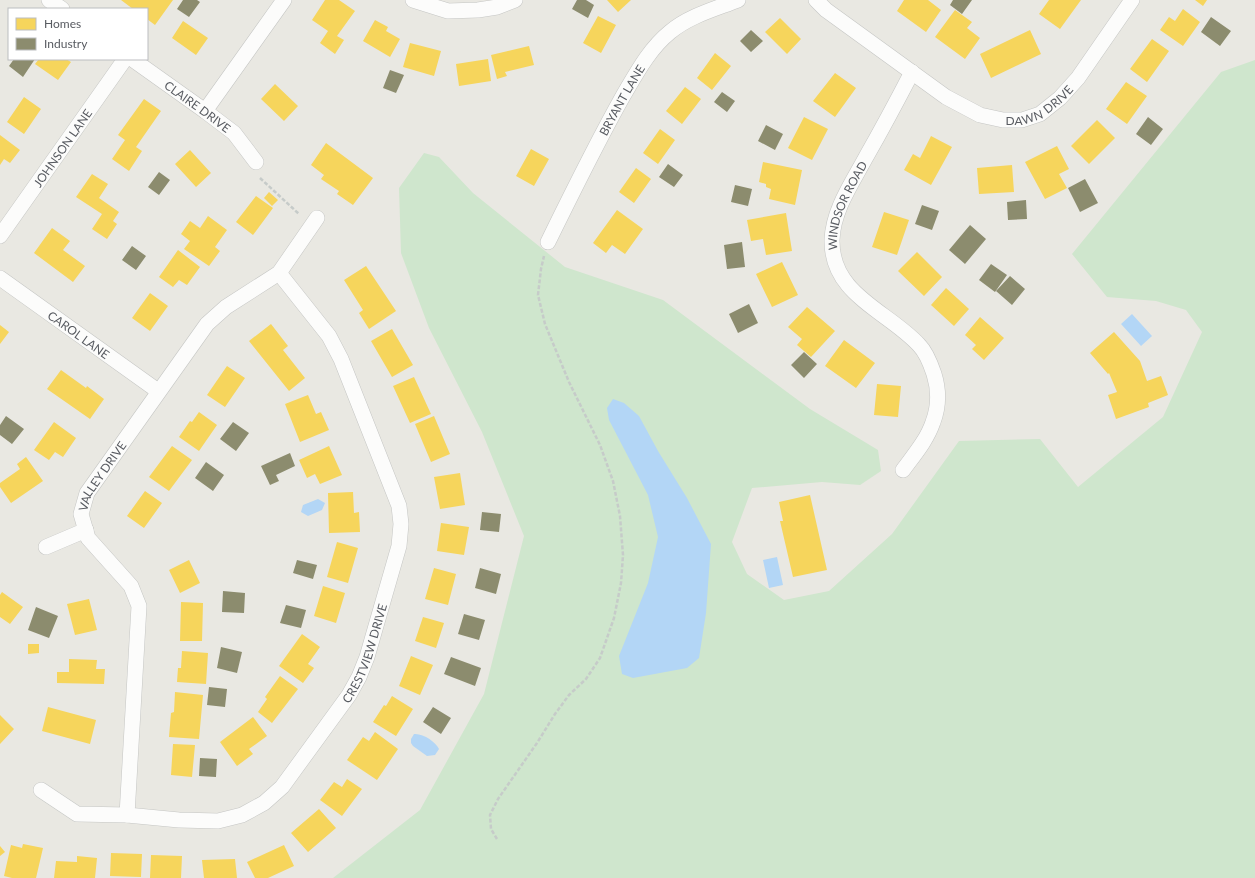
<svg xmlns="http://www.w3.org/2000/svg" width="1255" height="878" font-family="Lato,sans-serif">
	<style>
		.green { fill: #cfe6cd }
		.water { fill: #b3d6f6 }
		.homes { fill: #f6d55c }
		.industry { fill: #8c8c6e }
		.lines { fill: none; stroke-linecap: round; stroke-linejoin: round }
		.minor-casing { stroke: #c5c6c4; stroke-width: 16 }
		.path { stroke: #c6cbc9; stroke-width: 2.5; stroke-dasharray: 4 2; stroke-linecap: butt }
		.minor { stroke: #fcfcfb; stroke-width: 15 }
		.labels { text-anchor: middle; dominant-baseline: central; stroke-width: 4; stroke-linejoin: round; paint-order: stroke }
		.street-label { font-size: 12px; fill: #585b61; stroke: #fff }
	</style>
	<rect width="100%" height="100%" fill="#e9e8e2"/>
	<!-- green -->
	<path class="green" d="M1255,60V878H333L420,810L484,694L524,536L482,432L429,328L401,253L399,188L424,153L439,157L473,193L565,267L663,300L810,409L878,450L881,471L860,485L822,482L752,488L732,542L747,574L784,600L829,591L892,534L959,441L1040,439L1078,487L1163,417L1202,332L1186,310L1156,301L1107,297L1072,254L1221,72Z"/>
	<!-- water -->
	<path class="water" d="M1132,314L1152,336L1141,346L1121,324Z
		M613,399L624,403L639,416L658,451L687,498L711,544L706,613L699,658L687,668L633,678L622,674L619,656L648,583L658,537L648,495L609,420L607,408Z
		M318,499L325,503L322,510L308,516L301,512L303,505Z
		M777,557L783,585L769,588L763,560Z
		M414,734C423,733 436,742 439,749L435,755L427,756L413,746L411,743V739Z"/>
	<!-- homes -->
	<path class="homes" d="M121,0H173L155,25L147,19V9H133Z
		M325,0H339L355,11L337,36L344,40L335,54L320,43L328,31L312,20Z
		M607,0H631L618,12Z
		M904,0H928L941,10L926,32L897,11Z
		M1049,0H1081L1060,29L1039,14Z
		M1195,0H1207L1203,6Z
		M1183,9L1200,22L1183,46L1160,30L1169,17L1175,21Z
		M955,10L972,22L967,28L980,38L965,59L935,37Z
		M598,16L616,25L601,53L583,43Z
		M780,18L801,39L787,54L765,32Z
		M375,20L388,27L386,31L400,39L390,57L363,41Z
		M183,21L208,38L196,55L172,38Z
		M1030,30L1041,54L991,78L980,54Z
		M1152,39L1169,51L1147,82L1130,69Z
		M410,43L441,51L434,76L403,67Z
		M529,46L534,65L505,72L507,76L497,79L491,55Z
		M715,53L731,66L712,90L697,78Z
		M39,59H66L71,62L58,80L35,64Z
		M488,59L491,81L459,86L456,64Z
		M835,73L856,88L835,117L813,101Z
		M1126,82L1147,96L1127,124L1106,109Z
		M275,84L298,106L284,121L261,99Z
		M685,87L701,99L682,124L666,111Z
		M24,97L41,109L24,134L7,122Z
		M144,99L161,111L136,147L142,151L129,171L112,159L125,140L118,135Z
		M804,117L828,129L812,160L788,148Z
		M1097,120L1115,138L1089,164L1071,146Z
		M660,129L675,140L658,164L643,153Z
		M0,135L20,150L10,163L4,159L0,165Z
		M931,136L952,147L931,185L904,170L913,154L920,158Z
		M326,143L373,178L353,205L337,194L339,191L321,179L324,175L311,165Z
		M1057,146L1069,169L1059,174L1067,188L1045,199L1025,162Z
		M531,149L549,159L534,186L516,176Z
		M190,150L211,173L196,187L175,164Z
		M763,162L802,170L795,205L769,199L771,189L766,187V184L759,182Z
		M1012,165L1014,192L979,194L977,168Z
		M636,168L651,179L634,203L619,192Z
		M92,174L108,184L99,198L119,212L113,221L117,224L107,239L92,229L102,214L76,197Z
		M269,192L278,200L272,206L264,198Z
		M256,196L273,208L253,235L236,222Z
		M617,210L643,229L625,254L612,245L606,253L593,243Z
		M884,212L909,220L897,255L872,247Z
		M786,213L792,251L766,255L763,239L751,241L747,220Z
		M208,216L227,230L215,247L220,251L209,266L184,249L190,241L181,234L190,221L200,228Z
		M52,228L70,241L63,250L85,266L73,282L34,253Z
		M178,250L200,267L187,285L179,280L173,287L159,277Z
		M917,252L942,277L924,296L898,271Z
		M782,262L798,295L772,307L756,274Z
		M366,266L396,311L369,329L359,313L363,310L344,280Z
		M946,288L969,309L954,326L931,305Z
		M150,293L168,306L150,331L132,318Z
		M807,307L835,331L811,357L797,345L802,339L788,327Z
		M980,317L1004,338L984,360L972,349L976,345L965,335Z
		M271,324L288,346L283,350L305,378L289,391L249,341Z
		M0,325L9,332L0,344Z
		M392,329L413,365L392,377L371,341Z
		M1114,332L1140,361L1147,381L1161,376L1168,395L1148,403L1149,407L1116,419L1108,395L1117,392L1109,373L1108,374L1090,353Z
		M844,340L875,363L856,388L825,366Z
		M227,366L245,378L225,407L207,395Z
		M61,370L86,388L87,386L104,399L90,419L47,389Z
		M414,377L431,414L410,423L393,386Z
		M877,384L901,386L898,417L874,415Z
		M308,395L316,414L321,412L329,430L300,442L285,404Z
		M199,412L217,425L199,451L179,437L190,421L192,422Z
		M434,416L450,454L431,462L415,424Z
		M54,422L76,438L63,457L55,452L49,460L34,450Z
		M172,446L192,460L169,491L149,477Z
		M329,446L342,475L320,484L315,474L307,478L299,460Z
		M26,457L43,481L11,503L0,487V483L20,469L17,464Z
		M460,473L465,505L440,509L434,477Z
		M145,491L162,503L144,528L127,516Z
		M353,492L354,513L359,512L360,532L329,533L328,493Z
		M810,495L827,570L793,577L780,521H783L779,502Z
		M441,523L469,527L464,555L437,551Z
		M337,542L358,548L348,583L327,577Z
		M189,560L200,583L180,593L169,570Z
		M434,568L456,574L448,605L425,599Z
		M323,586L345,593L336,623L314,616Z
		M2,592L23,607L10,624L0,617V595Z
		M89,599L97,630L75,635L67,604Z
		M181,602L203,603L202,641H180Z
		M423,617L444,623L436,648L415,641Z
		M302,634L320,647L308,664L314,668L303,683L279,666Z
		M28,644H39V653L28,654Z
		M182,651L208,653L206,684L177,682L178,668H181Z
		M411,656L433,665L420,695L399,686Z
		M69,659L97,660L96,669H105L104,684L57,683V672H69Z
		M280,676L298,689L272,723L258,712L267,699L265,697Z
		M175,692L203,695L199,739L169,737L171,713L174,712Z
		M392,696L413,709L396,736L373,722L384,705L386,706Z
		M48,707L96,720L90,744L42,731Z
		M0,715L14,729L0,744Z
		M253,717L267,736L249,749L253,754L237,766L220,742Z
		M375,732L398,749L377,780L347,760L363,737L369,741Z
		M173,744L195,745L192,777L171,775Z
		M347,779L362,789L342,816L320,800L334,782L342,787Z
		M319,809L336,828L308,852L291,833Z
		M23,844L43,848L36,878H12L4,876L11,845L22,848Z
		M284,845L294,866L268,878H255L247,862Z
		M0,846L5,852L0,856Z
		M111,853L142,854L141,877L110,876Z
		M151,855L182,856L181,878H150Z
		M77,856L97,858L95,878H54L56,861L77,862Z
		M235,859L237,878H204L202,860Z"/>
	<!-- industry -->
	<path class="industry" d="M183,0H197L200,2L189,17L177,9Z
		M577,0H586L594,5L588,18L572,9Z
		M953,0H972L962,14L950,5Z
		M1211,17L1231,31L1220,46L1201,32Z
		M751,30L763,41L751,52L740,41Z
		M14,59H35L23,77L9,66Z
		M390,70L404,75L396,93L383,88Z
		M722,92L735,101L727,112L714,102Z
		M1148,117L1163,129L1151,145L1136,134Z
		M766,125L783,134L775,150L758,141Z
		M668,164L683,175L674,187L659,177Z
		M159,172L170,180L159,195L148,187Z
		M1085,179L1098,203L1080,212L1068,188Z
		M735,185L752,189L748,206L731,202Z
		M1026,200L1027,219L1008,220L1007,202Z
		M922,205L939,211L932,230L915,224Z
		M970,225L986,239L965,264L949,250Z
		M742,242L745,267L727,269L724,245Z
		M132,246L146,256L136,270L122,260Z
		M991,264L1007,275L995,292L979,280Z
		M1010,276L1025,289L1012,305L996,291Z
		M749,304L758,323L738,333L729,314Z
		M804,352L817,364L804,378L791,365Z
		M6,416L24,429L12,444L0,435V425Z
		M233,422L249,433L236,451L220,439Z
		M290,453L295,466L276,475L279,481L270,485L261,466Z
		M206,462L224,475L213,491L195,478Z
		M482,512L501,514L499,532L480,530Z
		M297,560L317,565L313,579L293,573Z
		M480,568L501,574L496,594L475,588Z
		M223,591L245,593L244,613L222,612Z
		M286,605L306,610L301,628L280,623Z
		M36,607L58,616L49,638L28,630Z
		M464,614L485,620L479,640L458,634Z
		M221,647L242,652L237,673L217,668Z
		M451,657L481,668L475,686L444,674Z
		M209,687L227,689L225,707L207,705Z
		M433,707L451,718L441,734L423,722Z
		M200,758L217,759L216,777L199,776Z"/>
	<g class="lines">
		<!-- minor casing -->
		<g class="minor-casing">
			<g id="minor">
				<path d="M49,0L62,9"/>
				<path d="M413,0L448,11L478,10L497,7L515,0"/>
				<path id="s1" d="M816,0L826,10L946,97L980,115L1003,120H1022L1040,114L1060,98L1078,78L1132,0"/>
				<path id="s2" d="M132,59L205,111L234,133L256,162"/>
				<path d="M205,111L284,0"/>
				<path id="s3" d="M0,236L125,59"/>
				<path id="s4" d="M548,242C572,193 596,144 623,96C636,74 649,49 670,32C689,16 715,9 738,0"/>
				<path id="s5" d="M0,278L158,391"/>
				<path id="s6" d="M903,470C914,455 927,440 933,422C939,406 939,390 934,374C931,365 926,352 919,345C888,311 831,295 832,240C833,210 852,183 866,157C882,129 897,101 912,72"/>
				<path d="M46,547L86,530"/>
				<path id="s7" d="M41,790L77,814L127,815L179,820L218,821L242,815L264,803L282,787L349,695L359,677L367,657L399,546L401,524L399,506L341,359L329,336L279,273"/>
				<path id="s8" d="M127,815L139,606L131,586L88,538L81,514L87,493L207,324L226,307L279,273L317,218"/>
			</g>
		</g>
		<!-- path -->
		<path class="path" d="M260,178L299,214
			M497,839L491,829L490,815L498,799L537,743L555,714L569,695L586,679L600,658L614,618L621,583L623,555L620,516L613,481L600,445L569,382L545,324L538,295L541,269L544,256"/>
		<!-- minor -->
		<use href="#minor" class="minor"/>
	</g>
	<g class="labels">
		<!-- street labels -->
		<g class="street-label">
			<text stroke="none"><textPath href="#s4" startOffset="160">BRYANT LANE</textPath></text>
			<text stroke="none"><textPath href="#s1" startOffset="265">DAWN DRIVE</textPath></text>
			<text stroke="none"><textPath href="#s2" startOffset="81">CLAIRE DRIVE</textPath></text>
			<text stroke="none"><textPath href="#s3" startOffset="108">JOHNSON LANE</textPath></text>
			<text stroke="none"><textPath href="#s6" startOffset="318">WINDSOR ROAD</textPath></text>
			<text stroke="none"><textPath href="#s5" startOffset="97">CAROL LANE</textPath></text>
			<text stroke="none"><textPath href="#s8" startOffset="364">VALLEY DRIVE</textPath></text>
			<text stroke="none"><textPath href="#s7" startOffset="417">CRESTVIEW DRIVE</textPath></text>
		</g>
	</g>
	<!-- legend -->
	<rect x="8" y="8" width="140" height="52" fill="#ffffff" stroke="#bcbdc0"/>
	<rect x="16" y="18" width="20" height="12" fill="#f6d55c" stroke="#bcbdc0"/>
	<text x="44" y="28" font-size="12" fill="#585b61">Homes</text>
	<rect x="16" y="38" width="20" height="12" fill="#8c8c6e" stroke="#bcbdc0"/>
	<text x="44" y="48" font-size="12" fill="#585b61">Industry</text>
</svg>
